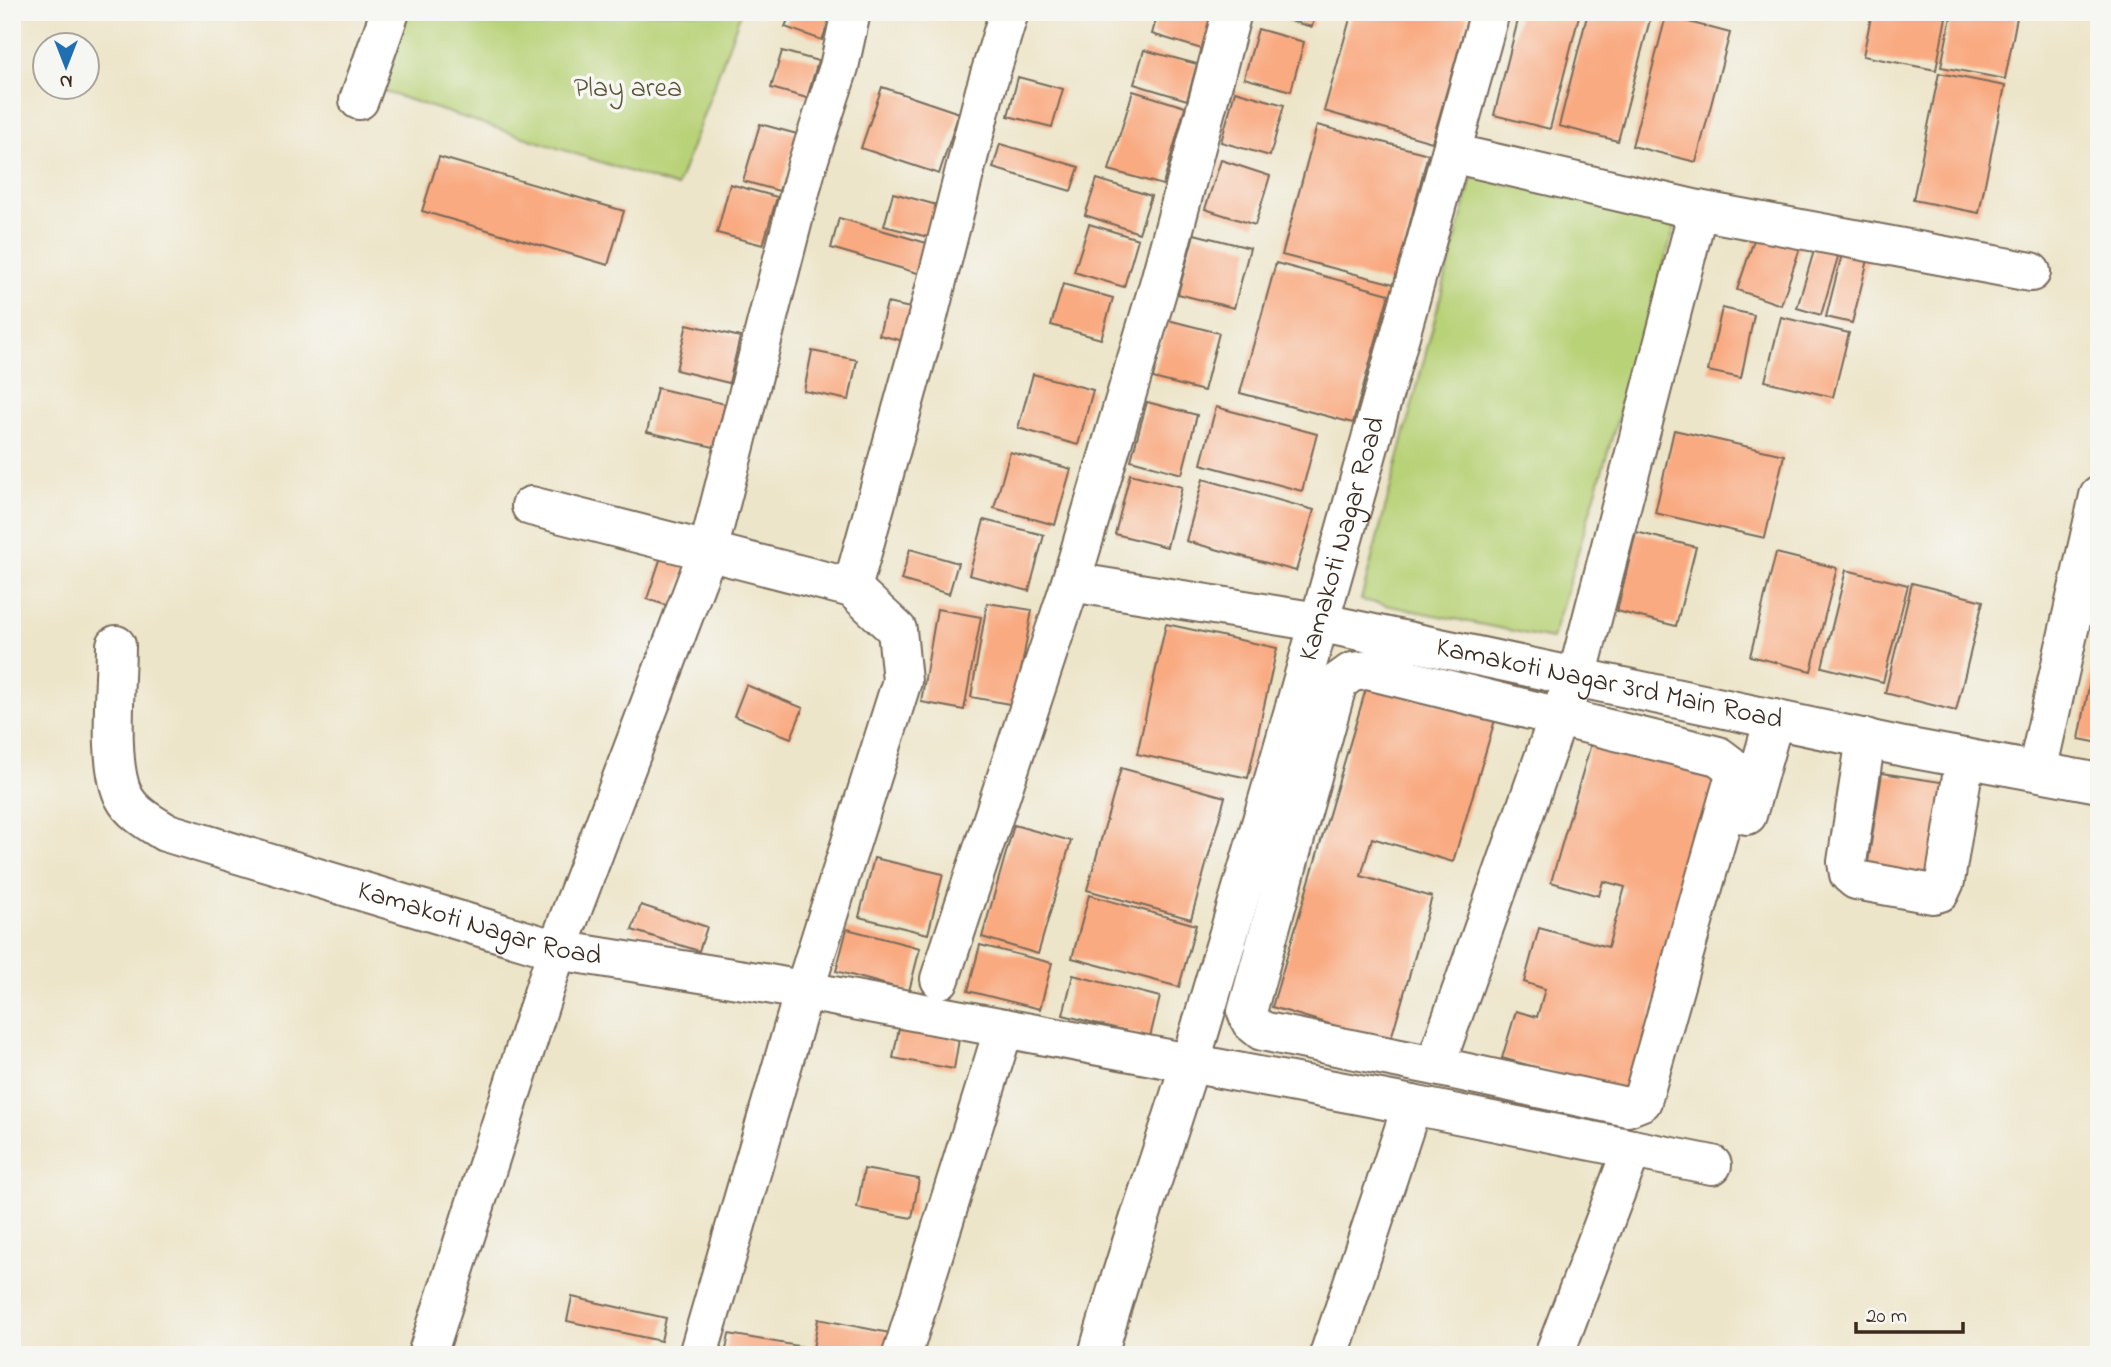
<svg xmlns="http://www.w3.org/2000/svg" width="2111" height="1367" font-family="'Indie Flower',sans-serif">
	<style>
		.green { fill: #b8d277; stroke: #7a7e4a; stroke-width: 2 }
		.building { fill: #f9aa81 }
		.lines { fill: none; stroke-linecap: round; stroke-linejoin: round }
		.minor-casing { stroke: #796b5a; stroke-width: 42 }
		.minor { stroke: #fff; stroke-width: 38 }
		.labels { text-anchor: middle; dominant-baseline: central; stroke-width: 7; stroke-linejoin: round; paint-order: stroke }
		.park-label { font-size: 28px; fill: #5a5434; stroke: #f6f6f2 }
		.street-label { font-size: 28px; fill: #3b2a1e; stroke: #f6f6f2 }
	</style>
	<rect width="100%" height="100%" fill="#f6f6f2"/>
	<filter id="ink" filterUnits="userSpaceOnUse"><feTurbulence type="fractalNoise" baseFrequency=".0143" numOctaves="2"/><feDisplacementMap in="SourceGraphic" scale="14" xChannelSelector="R" yChannelSelector="G"/><feConvolveMatrix kernelMatrix="1 2 1 2 8 2 1 2 1" color-interpolation-filters="sRGB"/></filter>
	<filter id="wash" filterUnits="userSpaceOnUse"><feTurbulence type="fractalNoise" baseFrequency=".00686" numOctaves="4" result="noise"/><feDisplacementMap in="SourceGraphic" scale="28" xChannelSelector="R" yChannelSelector="G"/><feGaussianBlur stdDeviation="1.57" result="paint"/><feColorMatrix in="noise" values="0 0 0 0 0 0 0 0 0 0 0 0 0 0 0 0 0 1.4 0 .05"/><feComposite in="paint" operator="in"/></filter>
	<g filter="url(#wash)">
		<rect width="100%" height="100%" fill="#ede5c9"/>
		<!-- green -->
		<path class="green" d="M401,12H741L677,187L376,89Z
			M1472,177L1677,220L1552,639L1361,600Z"/>
		<g id="blocks">
			<!-- building -->
			<path class="building" d="M791,12H832L822,40L785,27Z
				M1158,12H1216L1205,50L1152,34Z
				M1268,12H1316L1312,27L1268,15Z
				M1352,12H1451L1468,17L1432,142L1324,111Z
				M1520,12H1580L1550,129L1494,115Z
				M1588,12H1652L1618,141L1559,126Z
				M1872,12H1947L1936,70L1863,56Z
				M1952,12H2018L2005,79L1941,67Z
				M1666,16L1730,33L1696,162L1632,146Z
				M1258,29L1304,42L1291,91L1244,78Z
				M1144,50L1197,64L1187,100L1134,84Z
				M782,51L818,61L807,98L771,88Z
				M1939,73L2005,86L1979,213L1913,200Z
				M1018,77L1063,89L1052,127L1008,116Z
				M882,87L959,113L939,174L861,148Z
				M1133,91L1185,107L1163,185L1109,170Z
				M1235,91L1284,105L1270,156L1221,142Z
				M760,124L797,134L779,191L743,181Z
				M1317,125L1428,154L1394,284L1282,255Z
				M1000,144L1079,167L1071,191L993,168Z
				M439,157L624,211L608,265L422,211Z
				M1221,160L1270,176L1255,225L1205,209Z
				M1097,179L1151,196L1139,233L1085,215Z
				M730,184L777,197L763,245L717,233Z
				M893,193L944,207L936,239L884,226Z
				M839,218L930,244L921,274L831,248Z
				M1089,224L1138,239L1124,287L1074,272Z
				M1757,231L1801,245L1781,305L1737,290Z
				M1194,234L1250,248L1234,308L1178,294Z
				M1816,244L1840,250L1821,315L1797,308Z
				M1843,250L1869,256L1852,323L1826,317Z
				M1276,263L1389,294L1353,423L1240,393Z
				M1063,284L1113,298L1101,339L1051,325Z
				M887,303L920,310L912,343L879,335Z
				M1722,308L1754,315L1741,378L1708,371Z
				M1781,317L1849,333L1833,397L1765,381Z
				M1168,320L1219,333L1204,391L1153,378Z
				M687,324L740,337L729,383L676,370Z
				M812,351L857,360L849,400L804,391Z
				M1033,374L1093,390L1078,445L1018,428Z
				M657,388L725,404L714,447L647,432Z
				M1147,402L1197,415L1182,474L1131,460Z
				M1216,407L1317,434L1302,491L1201,464Z
				M1674,430L1784,455L1765,538L1655,513Z
				M1010,452L1071,469L1055,525L994,508Z
				M1130,474L1182,487L1167,547L1115,534Z
				M1203,479L1314,510L1296,571L1186,541Z
				M984,520L1044,535L1029,591L969,575Z
				M1636,532L1696,547L1676,626L1617,611Z
				M664,548L688,556L672,607L647,599Z
				M910,549L958,563L949,594L901,580Z
				M1776,553L1837,568L1811,671L1750,656Z
				M1846,570L1908,585L1883,682L1822,667Z
				M1912,583L1983,601L1956,711L1885,693Z
				M987,603L1032,610L1015,705L971,697Z
				M937,609L981,617L964,710L921,702Z
				M1166,624L1277,648L1248,778L1137,754Z
				M2092,670L2099,671V743L2079,739Z
				M1368,682L1495,720L1453,862L1372,838L1361,876L1432,897L1390,1042L1272,1007Z
				M746,685L803,708L791,738L734,716Z
				M1592,740L1718,775L1629,1093L1502,1058L1516,1011L1537,1017L1545,989L1524,982L1539,928L1608,947L1625,887L1603,881L1599,896L1551,882Z
				M1121,768L1225,797L1191,919L1087,890Z
				M1882,773L1947,783L1932,879L1867,869Z
				M1014,825L1071,841L1038,954L982,937Z
				M874,858L943,874L928,934L859,917Z
				M1089,895L1196,925L1179,987L1072,958Z
				M641,905L707,927L699,951L632,930Z
				M847,929L920,948L909,991L836,971Z
				M980,945L1052,963L1040,1009L968,991Z
				M1073,975L1160,997L1150,1037L1063,1015Z
				M899,1028L959,1039L954,1069L893,1058Z
				M864,1169L919,1179L912,1218L857,1208Z
				M572,1297L666,1318L661,1341L567,1321Z
				M818,1319L890,1333L886,1355H812Z
				M729,1334L804,1347L803,1355H725Z"/>
		</g>
	</g>
	<g filter="url(#ink)">
		<use href="#blocks" fill-opacity="0" stroke="#796b5a" stroke-width="2"/>
		<g class="lines">
			<!-- minor casing -->
			<g class="minor-casing">
				<g id="minor">
					<path d="M359,100L390,12"/>
					<path d="M1451,153L1698,210L2031,272"/>
					<path d="M531,506L852,588L897,630L902,681L804,991L698,1355"/>
					<path id="s1" d="M1071,582L1318,622L1904,747L2099,783"/>
					<path d="M852,588L927,320L985,91L1009,12"/>
					<path id="s2" d="M116,645C116,684 107,765 124,797C132,813 151,823 165,832L557,950L763,983L1004,1028"/>
					<path d="M1866,738L1847,862L1849,874L1856,880L1933,894L1940,892L1945,881L1965,758"/>
					<path d="M2037,771L2099,496"/>
					<path d="M1747,815L1774,719"/>
					<path d="M940,979L1071,582L1160,281L1232,12"/>
					<path d="M1435,1066L1262,1031L1251,1022L1247,1012L1338,682L1352,672L1368,670L1718,756L1730,765L1735,775L1642,1101L1627,1107L1435,1066L1559,715L1577,677L1698,210"/>
					<path d="M1632,1149L1712,1165"/>
					<path d="M427,1355L557,950L708,551L807,165L839,67L851,12"/>
					<path d="M902,1355L1004,1028L1412,1105"/>
					<path id="s3" d="M1098,1355C1125,1255 1161,1159 1191,1060C1296,712 1393,362 1490,12"/>
					<path d="M1329,1355L1412,1105L1632,1149L1554,1355"/>
				</g>
			</g>
			<!-- minor -->
			<use href="#minor" class="minor"/>
		</g>
	</g>
	<g class="labels">
		<!-- park labels -->
		<g class="park-label">
			<text x="628" y="89">Play area</text>
		</g>
		<!-- street labels -->
		<g class="street-label">
			<text stroke="none"><textPath href="#s3" startOffset="852">Kamakoti Nagar Road</textPath></text>
			<text stroke="none"><textPath href="#s1" startOffset="548">Kamakoti Nagar 3rd Main Road</textPath></text>
			<text stroke="none"><textPath href="#s2" startOffset="536">Kamakoti Nagar Road</textPath></text>
		</g>
	</g>
	<!-- margin -->
	<rect width="2111" height="1367" fill="none" stroke="#f6f6f2" stroke-width="42"/>
	<!-- north arrow -->
	<g transform="translate(66 66) rotate(180)"><circle r="33" fill="#f6f6f2" stroke="#aba49d" stroke-width="2"/>
	<path d="M0-5L12 26L0 18L-12 26Z" fill="#1f6fb2"/>
	<text y="-10" font-size="19" font-weight="bold" text-anchor="middle" fill="#3b2a1e">N</text>
	</g>
	<!-- scale -->
	<path d="M1856 1322v10h107v-10" fill="none" stroke="#3b2a1e" stroke-width="3.5"/>
	<text x="1866" y="1322" font-size="21" fill="#3b2a1e" stroke="#f6f6f2" stroke-width="5" paint-order="stroke">20 m</text>
</svg>
